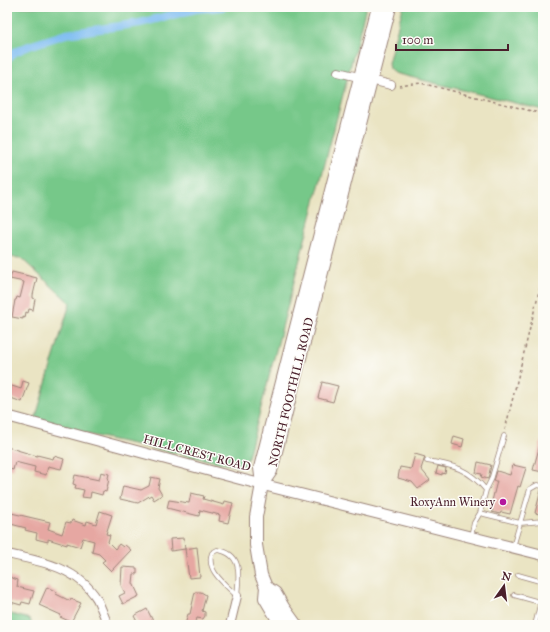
<svg xmlns="http://www.w3.org/2000/svg" width="550" height="632" font-family="'IM FELL Great Primer',serif">
	<style>
		.green { fill: #76c889; stroke: #60745a }
		.lines { fill: none; stroke-linecap: round; stroke-linejoin: round }
		.canal { stroke: #7fbdf2; stroke-width: 8 }
		.building { fill: #e6a7a2 }
		.service-casing { stroke: #9a8277; stroke-width: 5.5 }
		.minor-casing { stroke: #9a8277; stroke-width: 10 }
		.tertiary-casing { stroke: #9a8277; stroke-width: 12 }
		.primary-casing { stroke: #9a8277; stroke-width: 14 }
		.path { stroke: #9a8277; stroke-width: 1.5; stroke-dasharray: 3 3; stroke-linecap: butt }
		.service { stroke: #fff; stroke-width: 4 }
		.minor { stroke: #fff; stroke-width: 8 }
		.tertiary { stroke: #fff; stroke-width: 10 }
		.primary { stroke: #fff; stroke-width: 12 }
		.poi-dot { fill: #b5179e; stroke: #fdfcf7; stroke-width: 1.5 }
		.labels { text-anchor: middle; dominant-baseline: central; stroke-width: 3; stroke-linejoin: round; paint-order: stroke }
		.street-label { font-size: 12px; fill: #4a1f2b; stroke: #fdfcf7 }
		.poi-label { font-size: 12px; fill: #4a1f2b; stroke: #fdfcf7; text-anchor: end }
	</style>
	<rect width="100%" height="100%" fill="#fdfcf7"/>
	<filter id="ink" filterUnits="userSpaceOnUse"><feTurbulence type="fractalNoise" baseFrequency=".025" numOctaves="2"/><feDisplacementMap in="SourceGraphic" scale="8" xChannelSelector="R" yChannelSelector="G"/><feConvolveMatrix kernelMatrix="1 2 1 2 8 2 1 2 1" color-interpolation-filters="sRGB"/></filter>
	<filter id="wash" filterUnits="userSpaceOnUse"><feTurbulence type="fractalNoise" baseFrequency=".012" numOctaves="4" result="noise"/><feDisplacementMap in="SourceGraphic" scale="16" xChannelSelector="R" yChannelSelector="G"/><feGaussianBlur stdDeviation="0.9" result="paint"/><feColorMatrix in="noise" values="0 0 0 0 0 0 0 0 0 0 0 0 0 0 0 0 0 1.4 0 .05"/><feComposite in="paint" operator="in"/></filter>
	<g filter="url(#wash)">
		<rect width="100%" height="100%" fill="#eae4c3"/>
		<!-- green -->
		<path class="green" d="M7,7H366L247,461L245,465L236,466L34,423L70,303L21,258L7,257Z
			M403,7H543V110L394,73L389,69L388,63Z
			M7,613L30,619L32,625H7Z"/>
		<g class="lines">
			<!-- canal -->
			<path class="canal" d="M7,59L15,52L29,46L66,34L140,23L196,9L223,7"/>
		</g>
		<g id="blocks">
			<!-- building -->
			<path class="building" d="M12,272L37,278L33,295V298L35,299L33,310L29,309L28,313L26,312L25,318L23,317V319L12,317L15,300H16L17,297L20,298L24,282L10,279Z
				M23,381L29,383L22,402L8,397L12,386L21,389Z
				M322,382L338,386L333,402L318,398Z
				M454,436L464,439L462,447L452,444Z
				M541,441H543V472L533,470Z
				M7,447L37,456V455L53,459L54,456L64,459L61,469L48,466L46,475L34,472L35,467L15,462L13,470L7,468Z
				M415,454L425,457L421,469L430,480L418,489L412,482L398,478L400,467L411,469Z
				M478,462L491,465L488,479L481,477L482,474L476,473Z
				M513,465L526,468L520,487L518,486L510,514L501,512L500,514L492,512L493,510L490,509L497,481H494L497,471L510,475Z
				M438,466L446,468L445,474L442,473V475L436,473Z
				M101,472L109,474L108,478L109,479L106,492L103,491L102,495L91,492L90,498L82,497L84,490L75,488L76,485L73,484L75,475L99,480Z
				M151,477L160,479L158,488L162,495L154,500L151,495L138,503L120,499L123,486L141,490L149,486Z
				M541,490L543,491V515L535,513Z
				M191,493L204,496L203,499L224,505L225,501L233,503L228,523L219,521L220,515L200,510L199,516L167,508L169,500L189,503Z
				M100,511L112,515L106,534L110,535L108,542L115,549L119,544L123,547L125,545L131,550L111,571L102,562L105,560L99,554L92,552L94,541L83,538L80,547L67,543V545L48,539V542L36,539L37,533L25,530L26,528L7,523V512L50,522L48,529L62,534L66,522L71,523L72,520L86,525L87,521L96,524Z
				M184,538L185,549L171,551L170,539Z
				M197,547L200,577L189,578L185,549Z
				M122,567L137,568V574H134L133,583L139,596L123,604L119,596L125,593L121,585Z
				M9,577L18,580L17,587L34,591L30,604L22,602L21,605L7,601V584Z
				M47,587L57,592L56,594L70,601L71,599L81,603L71,622L60,617L61,615L39,605Z
				M195,592H201L206,595L202,611L205,612V616L203,619L197,618L195,625H185L188,614H190Z
				M147,609L155,625H139L134,616Z"/>
		</g>
	</g>
	<g filter="url(#ink)">
		<use href="#blocks" fill-opacity="0" stroke="#9a8277" stroke-width="1"/>
		<g class="lines">
			<!-- service casing -->
			<g class="service-casing">
				<path id="service" d="M427,461C453,465 469,469 486,490L480,513L520,523L543,521
					M486,490L491,480L504,436
					M471,536L474,523L480,513
					M513,547L530,489L537,485L543,486
					M217,550C243,553 239,576 237,596C226,585 205,570 212,553Z
					M518,575L543,582
					M514,595L543,603
					M535,625L543,593"/>
			</g>
			<!-- minor casing -->
			<g class="minor-casing">
				<path id="minor" d="M338,72L391,85
					M7,554C40,561 77,567 97,599C101,607 104,616 108,625
					M230,625L237,596"/>
			</g>
			<!-- tertiary casing -->
			<g class="tertiary-casing">
				<path id="tertiary" d="M7,416L240,479L543,555"/>
			</g>
			<!-- primary casing -->
			<g class="primary-casing">
				<path id="primary" d="M262,484L271,471L390,7
					M266,587L275,593L283,607L296,625
					M281,625L265,598L266,587L261,575L256,545V517L262,484L260,468L378,7"/>
			</g>
			<!-- path -->
			<path class="path" d="M399,86L421,83L543,114
				M505,430L543,275"/>
			<!-- service -->
			<use href="#service" class="service"/>
			<!-- minor -->
			<use href="#minor" class="minor"/>
			<!-- tertiary -->
			<use href="#tertiary" class="tertiary"/>
			<!-- primary -->
			<use href="#primary" class="primary"/>
		</g>
	</g>
	<!-- markers -->
	<circle class="poi-dot" cx="503" cy="502" r="4"/>
	<g class="labels">
		<!-- street labels -->
		<g class="street-label">
			<text transform="translate(291 392) rotate(-76)">NORTH FOOTHILL ROAD</text>
			<text transform="translate(197 453) rotate(15)">HILLCREST ROAD</text>
		</g>
		<!-- poi labels -->
		<g class="poi-label">
			<text x="495" y="502">RoxyAnn Winery</text>
		</g>
	</g>
	<!-- margin -->
	<rect width="550" height="632" fill="none" stroke="#fdfcf7" stroke-width="24"/>
	<!-- north arrow -->
	<g transform="translate(504 586) rotate(14)" stroke="#fdfcf7" stroke-width="3" paint-order="stroke">
	<path d="M0-3L7 15L0 10L-7 15Z" fill="#4a1f2b"/>
	<text y="-6" font-size="11" font-weight="bold" text-anchor="middle" fill="#4a1f2b">N</text>
	</g>
	<!-- scale -->
	<path d="M396 44v6h112v-6" fill="none" stroke="#4a1f2b" stroke-width="2"/>
	<text x="402" y="44" font-size="12" fill="#4a1f2b" stroke="#fdfcf7" stroke-width="3" paint-order="stroke">100 m</text>
</svg>
